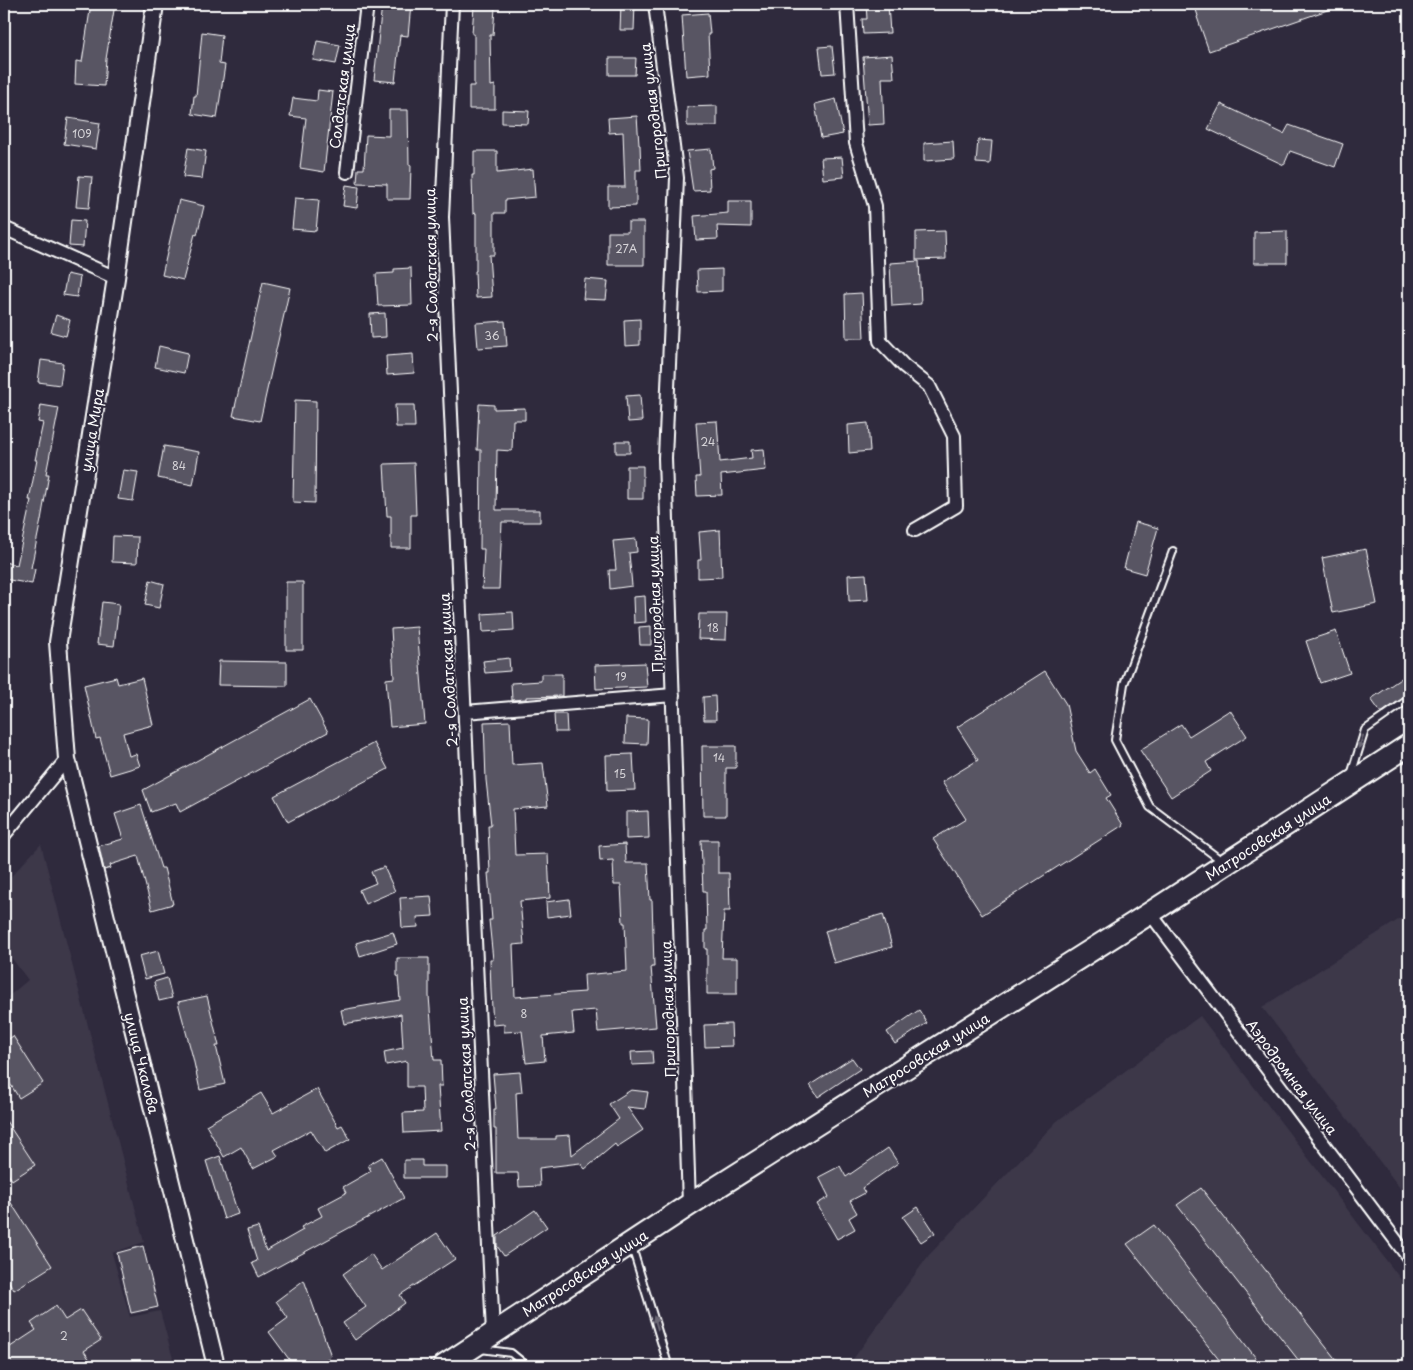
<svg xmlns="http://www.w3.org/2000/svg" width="1413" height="1370" font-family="'Playpen Sans',sans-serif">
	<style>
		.built { fill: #3c3749 }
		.building { fill: #595564; stroke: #fff }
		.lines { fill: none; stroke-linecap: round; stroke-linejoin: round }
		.service-casing { stroke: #fff; stroke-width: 10 }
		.minor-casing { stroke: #fff; stroke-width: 16 }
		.tertiary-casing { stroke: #fff; stroke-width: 20 }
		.trunk-casing { stroke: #fff; stroke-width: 25 }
		.service { stroke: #2f2a3d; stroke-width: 6 }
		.minor { stroke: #2f2a3d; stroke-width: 12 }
		.tertiary { stroke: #2f2a3d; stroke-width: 16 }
		.trunk { stroke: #2f2a3d; stroke-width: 21 }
		.oneway { fill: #6d6a77 }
		.labels { text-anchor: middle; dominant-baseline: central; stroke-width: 4; stroke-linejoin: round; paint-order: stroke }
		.number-label { font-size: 11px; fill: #d6d4d8 }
		.street-label { font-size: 14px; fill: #fff; stroke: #2f2a3d }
	</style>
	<rect width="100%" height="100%" fill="#2f2a3d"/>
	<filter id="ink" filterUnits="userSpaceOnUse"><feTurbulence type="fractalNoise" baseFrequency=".02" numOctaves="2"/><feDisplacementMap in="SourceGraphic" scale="10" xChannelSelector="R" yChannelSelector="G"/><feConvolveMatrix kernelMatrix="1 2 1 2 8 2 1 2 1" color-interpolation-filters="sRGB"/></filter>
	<g filter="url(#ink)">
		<!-- built -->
		<path class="built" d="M41,844L144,1242L112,1253L130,1317L160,1311L175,1366H4V1000L28,980L4,948V884Z
			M1409,913V1200L1262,1007Z
			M1200,1016L1409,1290V1366H848L929,1255L1057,1121Z"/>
		<!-- building -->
		<path class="building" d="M91,4H115L106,59L104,86L75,84L76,61L82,62Z
			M382,4H411L408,36L400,35L395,82L374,80Z
			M621,4H635L634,30H620Z
			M866,4H888L890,33L863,34L862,19H867Z
			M1194,4H1338L1339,6L1209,51L1197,17L1198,16Z
			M474,6L495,8L493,35H490L491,86L495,85V109H469V86H474V34H472Z
			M708,13L710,34H708L710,74L686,76L682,15Z
			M202,32L222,35L219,64L225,65L217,118L192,114L194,96H196Z
			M317,41L340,45L336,64L313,60Z
			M832,46L835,73L822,74L819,47Z
			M892,55L894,78H882L884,124L868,125L863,57Z
			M609,58H636L635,75H609Z
			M318,90L333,92L324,172L300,168L306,118L290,116L293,98L317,101Z
			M836,99L843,134L821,138L815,104Z
			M1221,104L1284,134L1289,125L1343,144L1335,167L1290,151L1284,165L1208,129Z
			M717,106V126H687V107Z
			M389,110H408L409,165H411L410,199H387V184L357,183L358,169H364L366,135L389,136Z
			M502,110L529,111L528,124L502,123Z
			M637,116L639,145H640L641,170H636V206L608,207V187H625L623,132L609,133L608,118Z
			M68,118L100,123L96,149L64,144Z
			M978,140L992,141L990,164L976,163Z
			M953,141L954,159L924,161V143Z
			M188,148L206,151L202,179L183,177Z
			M711,149L713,168L709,169L710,190L693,191L687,151Z
			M474,151H497V173L533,169L535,197L505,200V213H494V255H489L492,297L476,298L475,271H476V213L473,214L472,175H474Z
			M842,157L844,177L823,179L821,158Z
			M79,176L92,177L89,208L76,207Z
			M346,185L359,187L357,208L343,206Z
			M295,198L319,200L316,231L292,229Z
			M179,200L204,206L197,235L195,234L183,280L162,275Z
			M728,201H751V227L717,226L718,239L696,240L694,216L728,213Z
			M71,220L85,221L83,247L69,246Z
			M628,222H644V265H608V232H628Z
			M945,231L946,259L916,260V232Z
			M1287,231V263H1254V232Z
			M919,261L921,304L892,306L890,263Z
			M411,268L412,305L378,306L376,274L394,273V269Z
			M722,269V291L698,292L697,270Z
			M67,274L80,277L77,297L63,295Z
			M585,279L608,281L606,300L583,299Z
			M263,282L290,288L260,421L233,416Z
			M862,293L864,338H846L845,294Z
			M385,313L386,337L371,338L370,314Z
			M56,315L70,320L66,336L51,332Z
			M640,319V345L625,346L624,320Z
			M505,321L507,346L478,348L476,323Z
			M159,346L188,353L184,373L155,367Z
			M413,354L414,373L387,375L386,356Z
			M41,360L63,363L60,385L38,382Z
			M640,395L642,421L628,422L626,396Z
			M295,400L316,401L315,503L293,502Z
			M479,404L494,405V409L525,408V420H513L512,451L497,450L496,510H540V522H502L499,589H482L484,549H480L481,450H477Z
			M41,405L59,408L46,474H49L41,520L31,568L35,569L32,584L4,579V562L17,565L31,500H29L37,460H35L43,423L38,422Z
			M395,405H414L415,427H396Z
			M717,421L720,462L752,458L751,450L764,449L766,470L721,475L722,495L697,496L696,477H700L696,422Z
			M868,423L870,451L849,453L848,425Z
			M616,441H630V453H616Z
			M164,446L199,452L193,485L158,478Z
			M414,463L416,515H411V548H391V516H387L384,464Z
			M627,466H643V499H627Z
			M123,470L138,472L133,501L118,499Z
			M1136,522L1158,528L1145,574L1124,568Z
			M720,530L722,577L698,578V560H701L699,532Z
			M113,536L138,537L137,563L112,562Z
			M636,539L637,552L629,553L632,586L610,589L609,570H616L613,541Z
			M1366,549L1377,604L1333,613L1322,558Z
			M866,574L868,600L849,601L848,575Z
			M150,580L164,584L159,608L145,605Z
			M286,582H303V650H286Z
			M645,596L646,622L634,623L633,597Z
			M102,602L119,604L114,646L97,644Z
			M513,612L514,630L483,632L482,614Z
			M699,614H727L726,640L698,639Z
			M651,626V645H640L639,627Z
			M417,627L425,724L390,727L386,679L394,678L391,629Z
			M1336,631L1350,673L1320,683L1306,641Z
			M509,658L510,671L485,673L483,661Z
			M219,661L287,662V686L218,685Z
			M645,663L647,687L596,689L595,665Z
			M1045,671L1066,704L1076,751L1090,773L1095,769L1111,795L1106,798L1123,825L982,915L933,839L966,819L942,782L978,760L957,727Z
			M1409,673V694L1381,713L1371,699Z
			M541,674H562V696L526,697V699L512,700L511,683L541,681Z
			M116,677L118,684L142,678L153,725L123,733L129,756L136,754L140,766L110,775L100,738L96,739L84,685Z
			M715,696L716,720H704L703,697Z
			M310,699L328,732L180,812L176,803L151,812L143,790Z
			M1230,710L1247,736L1206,762L1211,771L1171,797L1140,750L1181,724L1189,736Z
			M554,714H566L567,732H555Z
			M626,718L648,719L647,744L625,743Z
			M510,721L512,765L543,763L548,806L513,809L515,855L548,854L550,898L520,901L524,944L513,945L515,997L585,992L584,975L627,971L625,923H623L621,885H614L613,860L600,861L599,846L625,844L626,863H648L650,900H652L654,967H651L656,1027L598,1032L596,1010L572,1012L574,1033L543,1036L545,1061L526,1063L522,1031L504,1032V1024L493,1025L491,991L490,960H493L489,920H492L488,873H490L488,825H491L486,780L484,722Z
			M374,743L388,769L288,822L274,796Z
			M702,746H736V768H726V816H703Z
			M633,754L635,790L607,791L606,755Z
			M141,805L161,868H164L173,904L152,910L138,856L110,865L111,868L104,870L99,846L123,839L115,814Z
			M648,811L649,838L626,839V812Z
			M701,840H718V873H729L730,911H724L722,958H737V994H707V949H705V930H707L706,891H703Z
			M384,867L395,891L365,904L359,890L376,883L371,872Z
			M431,896L433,916L417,917L418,927L402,928L400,898Z
			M569,899L571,914L547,917L546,902Z
			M883,914L892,947L834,963L825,931Z
			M393,932L397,944L360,956L356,943Z
			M158,951L164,974L145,979L139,956Z
			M397,958H429V996L434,1060H441L442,1086H438L441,1131L404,1133L403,1113L423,1112L422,1087H407V1061L386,1065L384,1052L403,1048L401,1014L344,1024L341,1010L400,1000L398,976H397Z
			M167,978L172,998L159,1001L154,982Z
			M207,996L219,1046H216L225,1084L200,1090L193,1058L178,1002Z
			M919,1010L927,1023L895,1044L887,1032Z
			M731,1024L732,1046L705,1047L704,1025Z
			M13,1036L43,1083L19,1098L4,1074V1042Z
			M652,1051L653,1064L632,1065L631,1052Z
			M852,1058L860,1069L818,1097L810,1085Z
			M520,1072L522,1092L516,1093L518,1139H556V1136L570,1135L572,1155L619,1119L609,1104L631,1090L648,1092L645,1109L627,1107L643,1130L617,1147L615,1144L585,1169L580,1163L539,1168L540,1186L519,1187L518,1173H496V1129H494V1109H496L493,1074Z
			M317,1089L338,1127L342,1125L350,1139L325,1153L311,1130L274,1150L278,1156L253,1169L241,1147L224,1157L206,1125L261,1093L273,1113Z
			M4,1118L35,1165L12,1180L4,1168Z
			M888,1148L898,1163L862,1188L865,1193L850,1201L857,1213L849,1218L855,1229L837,1239L817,1204L829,1197L819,1177L840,1166L846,1177Z
			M220,1156L238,1214L224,1219L206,1161Z
			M382,1157L404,1198L259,1277L252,1263L257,1261L247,1230L258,1227L266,1251L303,1230L301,1227L322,1216L318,1208L346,1193L343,1187L371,1171L368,1165Z
			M404,1160H422V1166H446V1178H404Z
			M1201,1188L1341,1366H1303L1177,1205Z
			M4,1192L52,1266L14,1290L4,1274Z
			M918,1207L935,1233L921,1242L903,1217Z
			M535,1210L547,1227L504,1256L497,1246V1236Z
			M1154,1225L1262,1366H1224L1127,1244Z
			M437,1233L455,1259L400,1295L405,1303L355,1340L343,1323L366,1307L343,1274L371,1254L382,1270Z
			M143,1246L158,1307L131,1313L117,1253Z
			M304,1280L331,1356L317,1366H294L269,1332L288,1318L276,1301Z
			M56,1306L65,1320L81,1310L101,1340L84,1351L94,1366H4V1351L36,1330L31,1323Z"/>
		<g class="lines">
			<!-- service casing -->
			<g class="service-casing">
				<path id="service" d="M1173,551L1124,684L1115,740L1150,807L1222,861
					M1351,775L1365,730L1409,699
					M632,1247L667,1361L660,1366
					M481,1349L511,1353L527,1366"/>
			</g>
			<!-- minor casing -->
			<g class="minor-casing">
				<path id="minor" d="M452,4L442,217L493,1334
					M655,4L677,178L665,458L689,1205
					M847,4L856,143L875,206L880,341L904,366L929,386L954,436L956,506L915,530
					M347,172L367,4
					M4,228L116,278
					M465,712L673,695
					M4,835L67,759
					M1150,913L1409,1258"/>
			</g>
			<!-- tertiary casing -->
			<g class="tertiary-casing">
				<path id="tertiary" d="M155,4L116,278L58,642L67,759L216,1366"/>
			</g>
			<!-- trunk casing -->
			<g class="trunk-casing">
				<path id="trunk" d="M444,1366L689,1205L1150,913L1409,745"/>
			</g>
			<!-- service -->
			<use href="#service" class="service"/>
			<!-- minor -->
			<use href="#minor" class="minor"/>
			<!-- tertiary -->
			<use href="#tertiary" class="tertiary"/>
			<!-- trunk -->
			<use href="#trunk" class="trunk"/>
		</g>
		<!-- one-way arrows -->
		<defs><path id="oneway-solid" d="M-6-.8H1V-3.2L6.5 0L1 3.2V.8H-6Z" transform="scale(1.25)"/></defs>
		<g class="oneway">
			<use href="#oneway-solid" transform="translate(1361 742) rotate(107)"/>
			<use href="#oneway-solid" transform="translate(656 1323) rotate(-107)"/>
		</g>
	</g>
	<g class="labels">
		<!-- number labels -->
		<g class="number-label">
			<text x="82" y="133">109</text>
			<text x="626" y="248">27А</text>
			<text x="492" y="335">36</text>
			<text x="708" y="441">24</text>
			<text x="179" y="465">84</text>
			<text x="713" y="627">18</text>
			<text x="621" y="676">19</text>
			<text x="719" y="757">14</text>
			<text x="620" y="773">15</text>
			<text x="524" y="1013">8</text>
			<text x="64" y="1335">2</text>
		</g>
		<!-- street labels -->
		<g class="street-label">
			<text transform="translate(342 86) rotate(-83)">Солдатская улица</text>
			<text transform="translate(653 111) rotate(-97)">Пригородная улица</text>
			<text transform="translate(431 265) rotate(-91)">2-я Солдатская улица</text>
			<text transform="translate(92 430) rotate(-81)">улица Мира</text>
			<text transform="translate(655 604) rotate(-92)">Пригородная улица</text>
			<text transform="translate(448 670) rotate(-93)">2-я Солдатская улица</text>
			<text transform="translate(1268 837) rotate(-33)">Матросовская улица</text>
			<text transform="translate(668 1009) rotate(-92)">Пригородная улица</text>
			<text transform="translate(926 1055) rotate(-32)">Матросовская улица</text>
			<text transform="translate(142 1063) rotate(76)">улица Чкалова</text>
			<text transform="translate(466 1074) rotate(-93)">2-я Солдатская улица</text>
			<text transform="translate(1292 1077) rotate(53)">Аэродромная улица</text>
			<text transform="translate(585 1273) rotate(-33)">Матросовская улица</text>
		</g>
	</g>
	<!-- margin -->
	<rect width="1413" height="1370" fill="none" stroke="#2f2a3d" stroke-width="20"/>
	<rect x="10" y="10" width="1393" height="1350" fill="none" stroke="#fff" stroke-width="2" filter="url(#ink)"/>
</svg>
